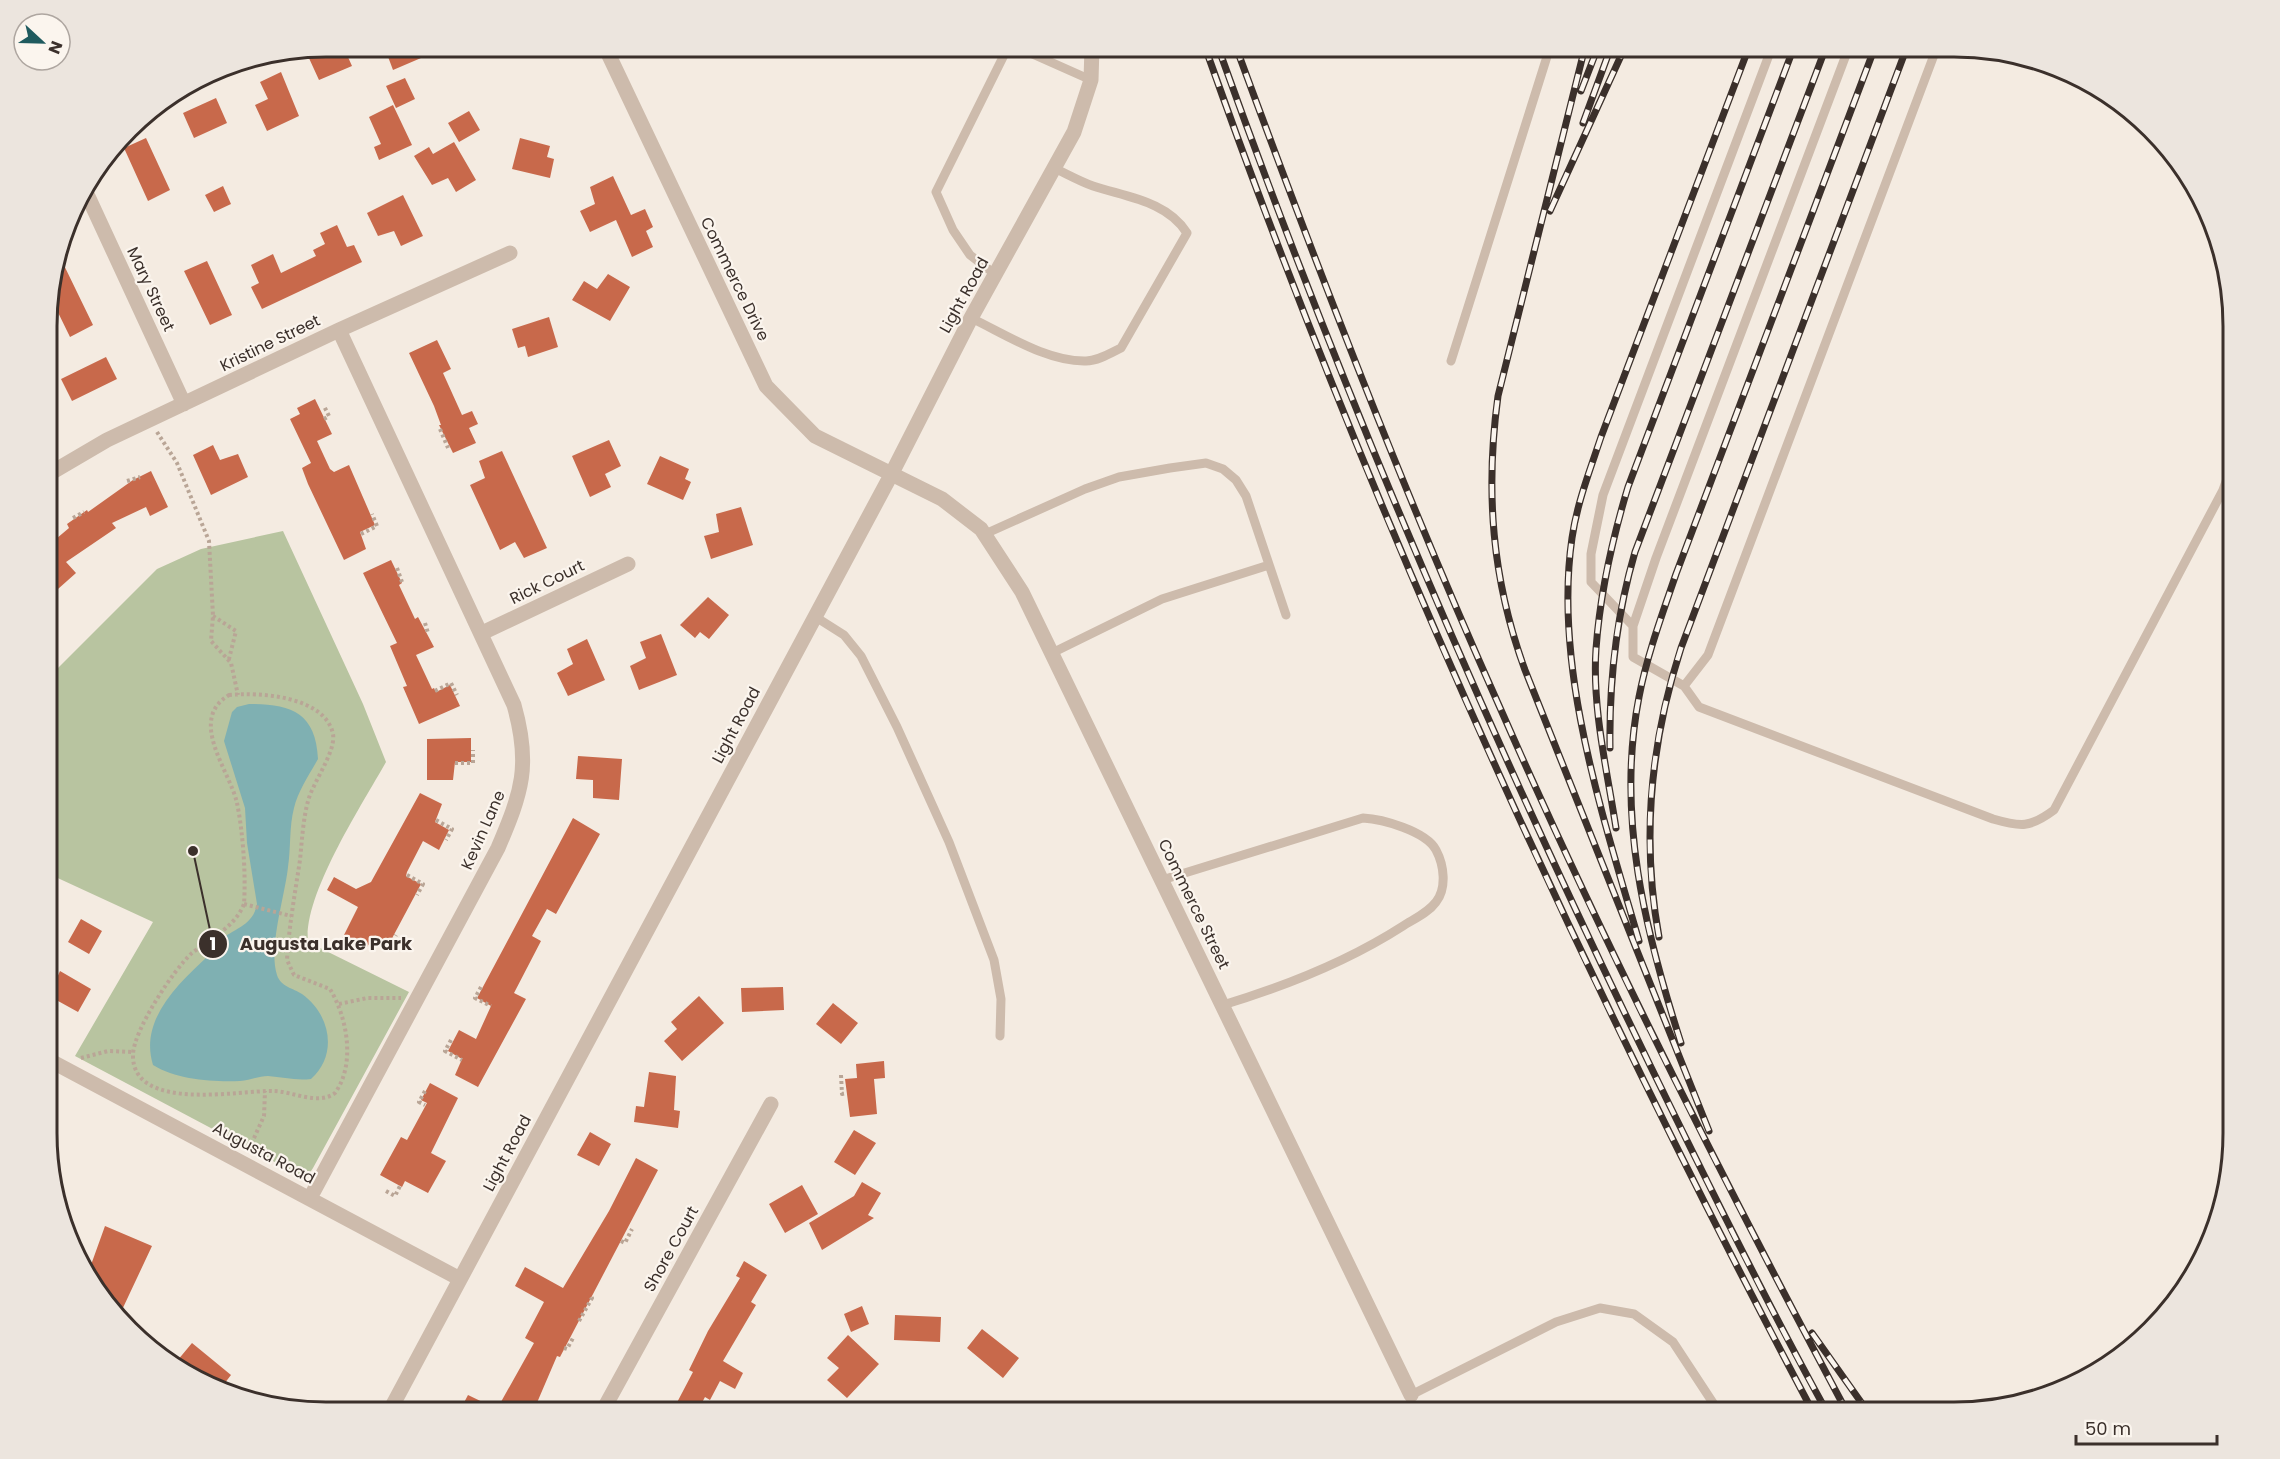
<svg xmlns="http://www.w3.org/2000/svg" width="2280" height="1459" font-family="Poppins,sans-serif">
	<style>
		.green { fill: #b8c4a0 }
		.water { fill: #7fb0b2 }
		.building { fill: #c8694b }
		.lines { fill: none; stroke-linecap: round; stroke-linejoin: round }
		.path { stroke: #b9a596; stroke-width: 4; stroke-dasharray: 3 3; stroke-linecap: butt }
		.lane { stroke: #cdbbac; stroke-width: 9 }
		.street { stroke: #cdbbac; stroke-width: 15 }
		.rail-casing { stroke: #3b302b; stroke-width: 7 }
		.rail { stroke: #fbf5ee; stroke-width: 4.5; stroke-dasharray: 14; stroke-linecap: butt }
		.labels { text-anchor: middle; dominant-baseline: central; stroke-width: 4.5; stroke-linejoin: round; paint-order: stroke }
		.street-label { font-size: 16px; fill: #3b302b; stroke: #fbf5ee }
		.rim { fill: none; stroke: #3b302b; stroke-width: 3 }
		.leader { fill: none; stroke: #3b302b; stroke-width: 2 }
		.callout-dot { fill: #3b302b; stroke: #fbf5ee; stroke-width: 2 }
		.mark-label { font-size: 18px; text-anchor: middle; font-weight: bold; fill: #fff }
		.callout-label { font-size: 18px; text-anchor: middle; font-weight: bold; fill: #3b302b; stroke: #fbf5ee; stroke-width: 4.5; stroke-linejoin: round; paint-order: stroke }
	</style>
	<rect width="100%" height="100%" fill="#f4ebe1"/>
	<!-- green -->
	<path class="green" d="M283,531L363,704L386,762C362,805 303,895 308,942L409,992L313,1168L309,1174L301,1176L75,1056L153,922L49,874V677L157,569L201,549Z"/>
	<!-- water -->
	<path class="water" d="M249,704C290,704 316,712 318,759C309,775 298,791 294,808C289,827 291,848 288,867C285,896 268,948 277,975C281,987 293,988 302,994C331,1015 338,1055 311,1079C296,1081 283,1077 268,1076C259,1076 250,1080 240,1081C213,1082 177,1080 153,1065C139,1020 178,984 208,956C213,952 214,945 219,941C234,928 253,926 257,904L247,843L245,808L224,741L232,712L237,707Z"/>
	<!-- building -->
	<path class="building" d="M328,46H343L352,66L319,80L308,56Z
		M384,46H418L421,58L393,70Z
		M281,72L299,116L267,131L255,105L268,99L260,82Z
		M405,78L415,99L396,108L386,86Z
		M216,98L227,123L194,138L183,113Z
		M393,105L412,145L379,160L374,147L381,144L369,117Z
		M469,111L480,130L459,142L448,123Z
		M146,138L170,190L148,201L124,148Z
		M520,138L550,146L547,157L554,159L550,178L512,169Z
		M454,142L476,180L456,192L448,178L432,185L414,156L429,147L433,154Z
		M613,176L631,215L645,209L653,227L646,231L653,247L632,257L616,220L590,232L580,211L595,204L590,187Z
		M223,186L231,204L214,212L205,195Z
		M403,195L423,236L401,246L394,231L378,236L367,213Z
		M337,225L347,247L354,245L362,262L262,309L251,287L259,283L251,265L273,254L281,273L316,256L313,250L325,244L320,233Z
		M59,255L93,325L70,337L49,294Z
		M207,261L232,315L210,325L184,271Z
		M608,274L630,287L610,321L572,300L584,281L597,289Z
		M549,317L558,347L528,357L525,346L518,348L512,329Z
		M437,340L451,369L443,373L462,415L472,411L478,424L469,428L476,443L453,453L439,425H441L434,406L409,353Z
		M106,357L117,379L72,401L61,379Z
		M315,399L332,434L317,441L330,469L334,472L349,465L375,525L360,532L366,549L344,560L308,484L302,468L311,463L290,419L300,414L297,408Z
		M609,440L621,466L605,474L611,487L590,497L572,456Z
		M213,445L220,460L238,454L248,477L211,495L193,455Z
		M502,451L547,548L524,558L515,542L500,550L470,485L485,478L479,461Z
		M660,456L689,469L685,479L691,482L683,500L647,484Z
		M151,471L168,507L150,516L146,507L112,523L116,528L66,562L76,573L49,597V543L50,544L69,528L67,524L87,510L88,512L133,480Z
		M741,507L753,545L711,559L704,536L719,532L716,514Z
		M391,560L402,583L399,585L415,619L418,617L434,647L416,655L432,689L434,688L436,692L450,685L460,706L419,724L403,687L407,686L390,646L397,643L363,573Z
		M708,597L729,615L709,639L700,632L695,638L680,625Z
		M661,634L677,675L639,690L630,666L646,658L640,642Z
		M587,639L605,680L568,696L557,673L573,664L567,649Z
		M471,738V762H455L453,780H427V739Z
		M578,756L622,759L619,800L593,798V780L576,779Z
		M420,793L442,804L435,822L449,830L439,850L423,841L407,872L406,876L421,884L389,944L375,936L364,951L342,939L358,907L327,890L334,877L356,889L371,882Z
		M573,818L600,834L556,914L547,909L532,936L541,941L514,993L526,999L478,1087L455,1075L462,1059L448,1051L459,1030L476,1039L491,1006L477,998Z
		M81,919L102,931L89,954L68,942Z
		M60,971L91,989L78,1012L49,996Z
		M783,987L784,1010L742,1012L741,988Z
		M699,996L724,1023L682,1061L664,1041L677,1029L671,1022Z
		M833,1003L858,1023L841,1044L816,1024Z
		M884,1061L885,1078L874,1079L877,1114L850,1117L845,1079L857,1078L856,1064Z
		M649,1072L676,1076L674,1110L680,1111L678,1128L634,1122L636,1106L644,1107Z
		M430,1083L458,1098L431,1153L446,1161L428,1193L405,1181L402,1187L380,1175L401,1137L407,1140L427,1103L421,1100Z
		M854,1130L876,1143L855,1175L834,1162Z
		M590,1132L611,1144L599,1166L577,1155Z
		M636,1158L658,1170L560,1357L557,1356L533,1412H459L468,1395L497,1409L534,1343L525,1338L544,1302L515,1286L525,1267L563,1288L609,1211Z
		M862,1182L881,1193L868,1215L874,1218L822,1250L809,1223L854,1196Z
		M802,1185L818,1214L785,1233L769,1204Z
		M105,1226L152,1246L121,1312L87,1276Z
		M744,1261L767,1275L751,1302L756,1305L723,1361L743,1373L735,1389L720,1381L710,1400L705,1397L697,1412H672L693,1372L689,1370L708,1331L740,1278L736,1276Z
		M862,1306L869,1324L851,1332L844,1314Z
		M895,1315L941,1317L940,1342L894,1340Z
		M982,1329L1019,1358L1003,1378L967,1348Z
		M848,1335L879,1364L847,1398L827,1380L839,1368L827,1358Z
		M192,1343L231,1375L221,1388L182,1371L185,1367L177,1361Z"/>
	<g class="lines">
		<!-- path -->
		<path class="path" d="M324,419L329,416L324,406
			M440,429L448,448
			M157,432L177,463L209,541L213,616L211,641L231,663L238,695
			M127,481L140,477
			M73,518L84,512
			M361,534L377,526L372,514
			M397,568L402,582
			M213,616L236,631L229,659
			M425,623L428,633
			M435,691L451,683L457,695
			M229,695C259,692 325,696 333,734C336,752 313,782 308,801C303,820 302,840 300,860C295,893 289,926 287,960L294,975L330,989C347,1017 356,1064 335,1093C318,1106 292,1091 273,1091C241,1090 132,1113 133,1055C133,1031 174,969 192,953C211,938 235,927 244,904C246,875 243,832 237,803C230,771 187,720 229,695Z
			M455,763H473V750
			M436,820L452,829L446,840
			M407,875L423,884L417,895
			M244,904L291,916
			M374,937L390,946L396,935
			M481,987L475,998L491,1006
			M339,1004L367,998H401
			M451,1040L445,1051L462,1060
			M81,1058L108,1051L133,1052
			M841,1075L842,1094L846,1093
			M425,1091L419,1102L425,1105
			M249,1149L264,1116L265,1091
			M386,1191L395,1196L400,1186
			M621,1241L625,1243L632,1229
			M579,1321L592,1298L590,1296
			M564,1348L567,1349L573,1338"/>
		<!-- lane -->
		<path class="lane" d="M1017,47L1091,80
			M1772,47L1603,495L1591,554V582L1633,626V657L1684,686L1699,707L1993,819C2021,827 2030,828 2054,810L2223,490L2233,462
			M996,275L970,255L953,230L936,192L1008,47
			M971,318C1005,334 1047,362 1086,361C1098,361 1111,353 1121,348L1187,233C1167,201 1126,197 1093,186C1079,181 1067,174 1054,168
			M1451,361L1550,47
			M985,534L1085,489L1119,477L1170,468L1206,463L1223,469L1236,480L1246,496L1286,615
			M814,616L844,635L861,656L897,727L949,842L994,960L1001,999L1000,1036
			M1633,626L1656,558L1849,47
			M1052,653L1162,599L1269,565
			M1684,686L1708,655L1937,47
			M1162,880L1363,818C1382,819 1426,831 1436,850C1444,865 1447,888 1436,902C1428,913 1414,919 1403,926C1347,962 1286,986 1223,1005
			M1411,1395L1556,1322L1600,1308L1634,1314L1673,1342L1719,1412"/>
		<!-- street -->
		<path class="street" d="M605,47L766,386L815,436L942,499L981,529L1022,592L1411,1395
			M85,190L184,404
			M49,474L107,440L339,330L510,253
			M482,633L628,564
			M49,1060L460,1279
			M310,1198L498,848C522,792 531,765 514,705L339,330
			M389,1412L891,475L971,318L1074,132L1091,80L1092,47
			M602,1412L771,1104"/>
		<!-- rail casing -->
		<g class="rail-casing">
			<path id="rail" d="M1205,47C1371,517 1580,972 1813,1412
				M1218,47C1347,408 1500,760 1669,1104C1720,1208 1771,1311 1827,1412
				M1236,47C1318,270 1404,493 1501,710C1606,949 1724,1182 1847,1412
				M1585,47L1498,396C1485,491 1492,580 1525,670L1709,1131
				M1581,91L1598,47
				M1583,123L1611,47
				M1550,211L1625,47
				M1610,748C1609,681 1616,617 1635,552L1826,47
				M1616,828C1607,770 1592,708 1596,649C1600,594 1612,540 1628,487L1794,47
				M1659,937C1641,838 1650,744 1681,648L1907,47
				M1639,941C1603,816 1553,668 1572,538C1577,503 1590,470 1601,437L1749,47
				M1681,1043C1645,931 1616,815 1639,697C1647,655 1662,615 1676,574L1875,47
				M1812,1333L1868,1412"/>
		</g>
		<!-- rail -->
		<use href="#rail" class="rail"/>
	</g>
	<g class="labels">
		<!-- street labels -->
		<g class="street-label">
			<text transform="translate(735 279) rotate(64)">Commerce Drive</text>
			<text transform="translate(151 289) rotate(65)">Mary Street</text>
			<text transform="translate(964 295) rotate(-61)">Light Road</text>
			<text transform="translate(270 343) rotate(-26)">Kristine Street</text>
			<text transform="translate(547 582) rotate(-26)">Rick Court</text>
			<text transform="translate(736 725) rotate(-62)">Light Road</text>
			<text transform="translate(483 830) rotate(-66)">Kevin Lane</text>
			<text transform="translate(1194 904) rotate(64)">Commerce Street</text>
			<text transform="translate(264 1153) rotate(28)">Augusta Road</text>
			<text transform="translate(507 1153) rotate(-62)">Light Road</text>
			<text transform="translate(671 1249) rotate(-61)">Shore Court</text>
		</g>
	</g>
	<!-- crop -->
	<path d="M0 0H2280V1459H0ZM326 57H1954A269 269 0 0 1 2223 326V1133A269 269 0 0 1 1954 1402H326A269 269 0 0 1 57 1133V326A269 269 0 0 1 326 57Z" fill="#ece5de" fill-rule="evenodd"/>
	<path class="rim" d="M326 57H1954A269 269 0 0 1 2223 326V1133A269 269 0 0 1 1954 1402H326A269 269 0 0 1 57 1133V326A269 269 0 0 1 326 57Z"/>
	<!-- callouts -->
	<path class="leader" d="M193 851L213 944"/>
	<g class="callout-dot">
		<circle cx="193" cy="851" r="6"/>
		<circle cx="213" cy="944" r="15"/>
	</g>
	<g class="mark-label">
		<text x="213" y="950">1</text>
	</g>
	<g class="callout-label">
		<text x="326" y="950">Augusta Lake Park</text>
	</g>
	<!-- north arrow -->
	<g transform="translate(42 42) rotate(112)"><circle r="28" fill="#fbf5ee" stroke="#aea6a0" stroke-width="1.5"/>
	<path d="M0-4.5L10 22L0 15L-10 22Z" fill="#1f5a5e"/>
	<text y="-9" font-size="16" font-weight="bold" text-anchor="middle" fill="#3b302b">N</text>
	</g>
	<!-- scale -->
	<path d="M2076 1435v9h141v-9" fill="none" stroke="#3b302b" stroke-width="3"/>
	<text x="2085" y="1435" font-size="18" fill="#3b302b" stroke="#fbf5ee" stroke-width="4.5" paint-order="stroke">50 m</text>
</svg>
